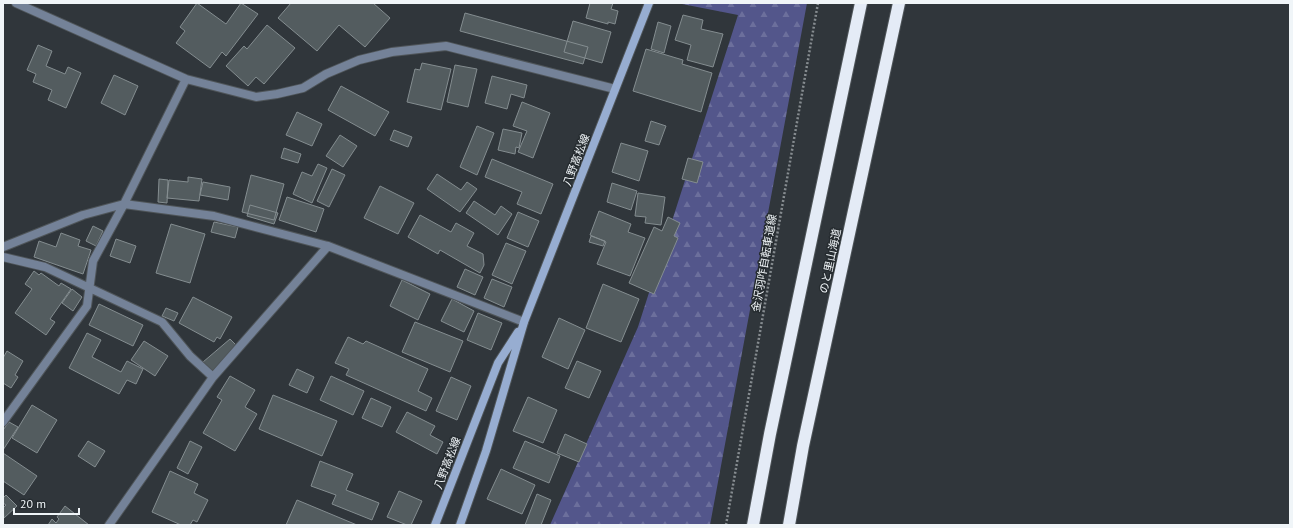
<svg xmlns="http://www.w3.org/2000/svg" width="1293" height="528" font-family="'PT Sans','Noto Sans JP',sans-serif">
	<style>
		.forest { fill: url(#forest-firs) }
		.building { fill: #535c5f; stroke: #848d90 }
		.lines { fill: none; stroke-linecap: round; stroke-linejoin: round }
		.street-casing { stroke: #4f5559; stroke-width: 10 }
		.secondary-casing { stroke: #4f5559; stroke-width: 10 }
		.highway-casing { stroke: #4f5559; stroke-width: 14 }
		.path { stroke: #868c90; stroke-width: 2.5; stroke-dasharray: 2 2; stroke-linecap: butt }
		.street { stroke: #748298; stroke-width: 8 }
		.secondary { stroke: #97add1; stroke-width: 8 }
		.highway { stroke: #e4ebf6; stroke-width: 12 }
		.labels { text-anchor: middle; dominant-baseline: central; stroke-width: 3; stroke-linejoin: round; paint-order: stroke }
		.street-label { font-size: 11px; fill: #f0f5f8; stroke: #262c30 }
	</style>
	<defs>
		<pattern id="forest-firs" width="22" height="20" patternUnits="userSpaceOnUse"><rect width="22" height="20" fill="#53568b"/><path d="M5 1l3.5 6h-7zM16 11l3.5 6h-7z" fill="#6c6f9c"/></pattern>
	</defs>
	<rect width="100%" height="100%" fill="#30363b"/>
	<!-- forest -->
	<path class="forest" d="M677,3H807L710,525H550L638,327L738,15Z"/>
	<!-- building -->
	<path class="building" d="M197,3L226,24L241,3L258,14L226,56L222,52L210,68L176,43L185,31L180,27Z
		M291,3H373L390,18L365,47L339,25L317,51L278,18Z
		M590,3H613L611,9L618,11L615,24L608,22V24L586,18Z
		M465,13L588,47L583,64L460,31Z
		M683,15L703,20L701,29L723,34L713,67L687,60L691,45L675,40Z
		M573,21L611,32L602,63L564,52Z
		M658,22L671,26L664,53L651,49Z
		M267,25L295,48L264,84L256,77L248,86L226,66L244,46L247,49Z
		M38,45L52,51L46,66L65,74L68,67L81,73L66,108L48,100L52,90L33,82L36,74L27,70Z
		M646,49L683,60L682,64L712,73L701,112L633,91Z
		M422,63L451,69L441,110L407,102L415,69L420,70Z
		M455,65L477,69L468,107L447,102Z
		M114,75L138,86L125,115L101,103Z
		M492,76L527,85L524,98L511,94L507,109L485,103Z
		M341,86L389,112L375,136L328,110Z
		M522,102L550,113L533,158L518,152L527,131L513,126Z
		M297,112L322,124L312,146L286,135Z
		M651,121L666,126L659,145L645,141Z
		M477,126L494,133L477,175L460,167Z
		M503,129L522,133L519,148L516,147L515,154L498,150Z
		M394,130L412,137L408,147L390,140Z
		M340,135L357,146L343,167L326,156Z
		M621,143L648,151L639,181L612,172Z
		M284,148L301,154L298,163L281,158Z
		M688,158L703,162L697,183L682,179Z
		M492,159L553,184L541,214L517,204L522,192L485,177Z
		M318,164L327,168L312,203L293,194L302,172L312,176Z
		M332,169L345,175L329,207L317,201Z
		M437,174L461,190L467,182L477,189L460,212L427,189Z
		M251,175L284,184L274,220L242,212Z
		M188,177L202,179L199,201L167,198L169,180L188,182Z
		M159,179L168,180L167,203L158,202Z
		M203,182L230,187L228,200L200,195Z
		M612,183L637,191L631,210L607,202Z
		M380,186L414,203L398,234L364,218Z
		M638,193L665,197L661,225L645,223L646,217L635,216Z
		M287,197L324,209L316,232L279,220Z
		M474,201L495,215L501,206L512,214L498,235L466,213Z
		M250,205L278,213L274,224L247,216Z
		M599,211L631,224L628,232L645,238L630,276L597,264L606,242L590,235Z
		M518,212L539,221L528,247L507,238Z
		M420,215L451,232L456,223L474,233L467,246L483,254L484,265L480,273L440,250L438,254L408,237Z
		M668,217L680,223L674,236L678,238L654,294L629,283L654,227L662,231Z
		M214,222L238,227L235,238L211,232Z
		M171,224L205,234L190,283L156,273Z
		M93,226L103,231L96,246L86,241Z
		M61,233L80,240L78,246L91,250L83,274L34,257L39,241L56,247Z
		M591,236L605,241L603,246L589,242Z
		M116,239L136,246L130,263L110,256Z
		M506,243L526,251L512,284L492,275Z
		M465,269L483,277L475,295L457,287Z
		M34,271L39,275L41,273L59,286L61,283L71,289L50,319L55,322L46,335L15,313L32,289L25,284Z
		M492,279L512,287L504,307L484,298Z
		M402,280L430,294L418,320L390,306Z
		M603,284L639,299L621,342L586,328Z
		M72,289L82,297L73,311L62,303Z
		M193,297L232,317L220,339L217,337L214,342L179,323Z
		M452,299L474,311L464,332L441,321Z
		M99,304L143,325L133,346L89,325Z
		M166,308L178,313L174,321L162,316Z
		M478,313L502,323L491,350L467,340Z
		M559,318L585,330L568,369L542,357Z
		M415,322L463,341L450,372L402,352Z
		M87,333L101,340L92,357L121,372L127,361L143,369L136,384L127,380L119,394L69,368Z
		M348,337L363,344L366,341L428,369L418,391L432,398L426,411L346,375L349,369L335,363Z
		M230,339L238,347L213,372L203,362Z
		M144,341L168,356L155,376L131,360Z
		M7,351L23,361L15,375L18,377L11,388L3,383V358Z
		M577,361L601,371L589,398L565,388Z
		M297,369L314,377L307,393L289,385Z
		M230,376L255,390L245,407L257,414L235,451L203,433L222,400L217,397Z
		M331,376L364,391L353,415L320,400Z
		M451,377L471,386L457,420L436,411Z
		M273,395L337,421L322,456L259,429Z
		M528,397L557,410L543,443L513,431Z
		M371,398L391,407L382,427L362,418Z
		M32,405L57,420L37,453L12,438Z
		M407,412L435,426L430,435L443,442L437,454L396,432Z
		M9,422L18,427L3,450V430Z
		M565,434L587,444L579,462L557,453Z
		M88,441L105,451L95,467L78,456Z
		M190,441L202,447L188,474L177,468Z
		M525,441L560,456L549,483L513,468Z
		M3,453L37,476L24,495L3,481Z
		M320,461L353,474L346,490L379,503L372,520L332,504L336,495L311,486Z
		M501,469L535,485L522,514L487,499Z
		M170,471L198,484L194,493L208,500L197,522L193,520L190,525H181L152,512Z
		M399,491L422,501L411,525H407L387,517Z
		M537,494L551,500L541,525H525Z
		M6,495L17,506L4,518L3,508L6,505L3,503V498Z
		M297,500L357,525H286Z
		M65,506L89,525H48L52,519L56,523L59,519L57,517Z"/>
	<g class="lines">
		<!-- street casing -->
		<g class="street-casing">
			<path id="street" d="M16,3L186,79L256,97L277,94L303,88L326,74L359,60L392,52L446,46L615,89
				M3,247L83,215L124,204L186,79
				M3,257L45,267L162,322L190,356L213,377
				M3,422L87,306L93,261L124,204L214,216L328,246L524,322
				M109,525L213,377L328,246"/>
		</g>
		<!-- secondary casing -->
		<g class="secondary-casing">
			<path id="secondary" d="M435,525L498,363L518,332
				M460,525L486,451L524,322L649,3"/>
		</g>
		<!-- highway casing -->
		<g class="highway-casing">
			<path id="highway" d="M753,525L770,434L861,3
				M789,525L803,446L899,3"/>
		</g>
		<!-- path -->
		<path class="path" d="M726,525L818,3"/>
		<!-- street -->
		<use href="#street" class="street"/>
		<!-- secondary -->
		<use href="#secondary" class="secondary"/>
		<!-- highway -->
		<use href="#highway" class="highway"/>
	</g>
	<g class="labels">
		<!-- street labels -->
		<g class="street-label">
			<text transform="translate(576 160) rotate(-69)">八野高松線</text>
			<text transform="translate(830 261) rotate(-78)">のと里山海道</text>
			<text transform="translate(764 263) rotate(-80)">金沢羽咋自転車道線</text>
			<text transform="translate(447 463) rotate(-69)">八野高松線</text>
		</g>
	</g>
	<!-- border -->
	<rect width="1293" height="528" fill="none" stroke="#f0f5f8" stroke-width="8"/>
	<!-- scale -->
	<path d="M14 508v6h65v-6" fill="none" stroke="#f0f5f8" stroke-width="2"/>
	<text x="20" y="508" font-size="12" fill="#f0f5f8" stroke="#262c30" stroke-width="3" paint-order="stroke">20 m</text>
</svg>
